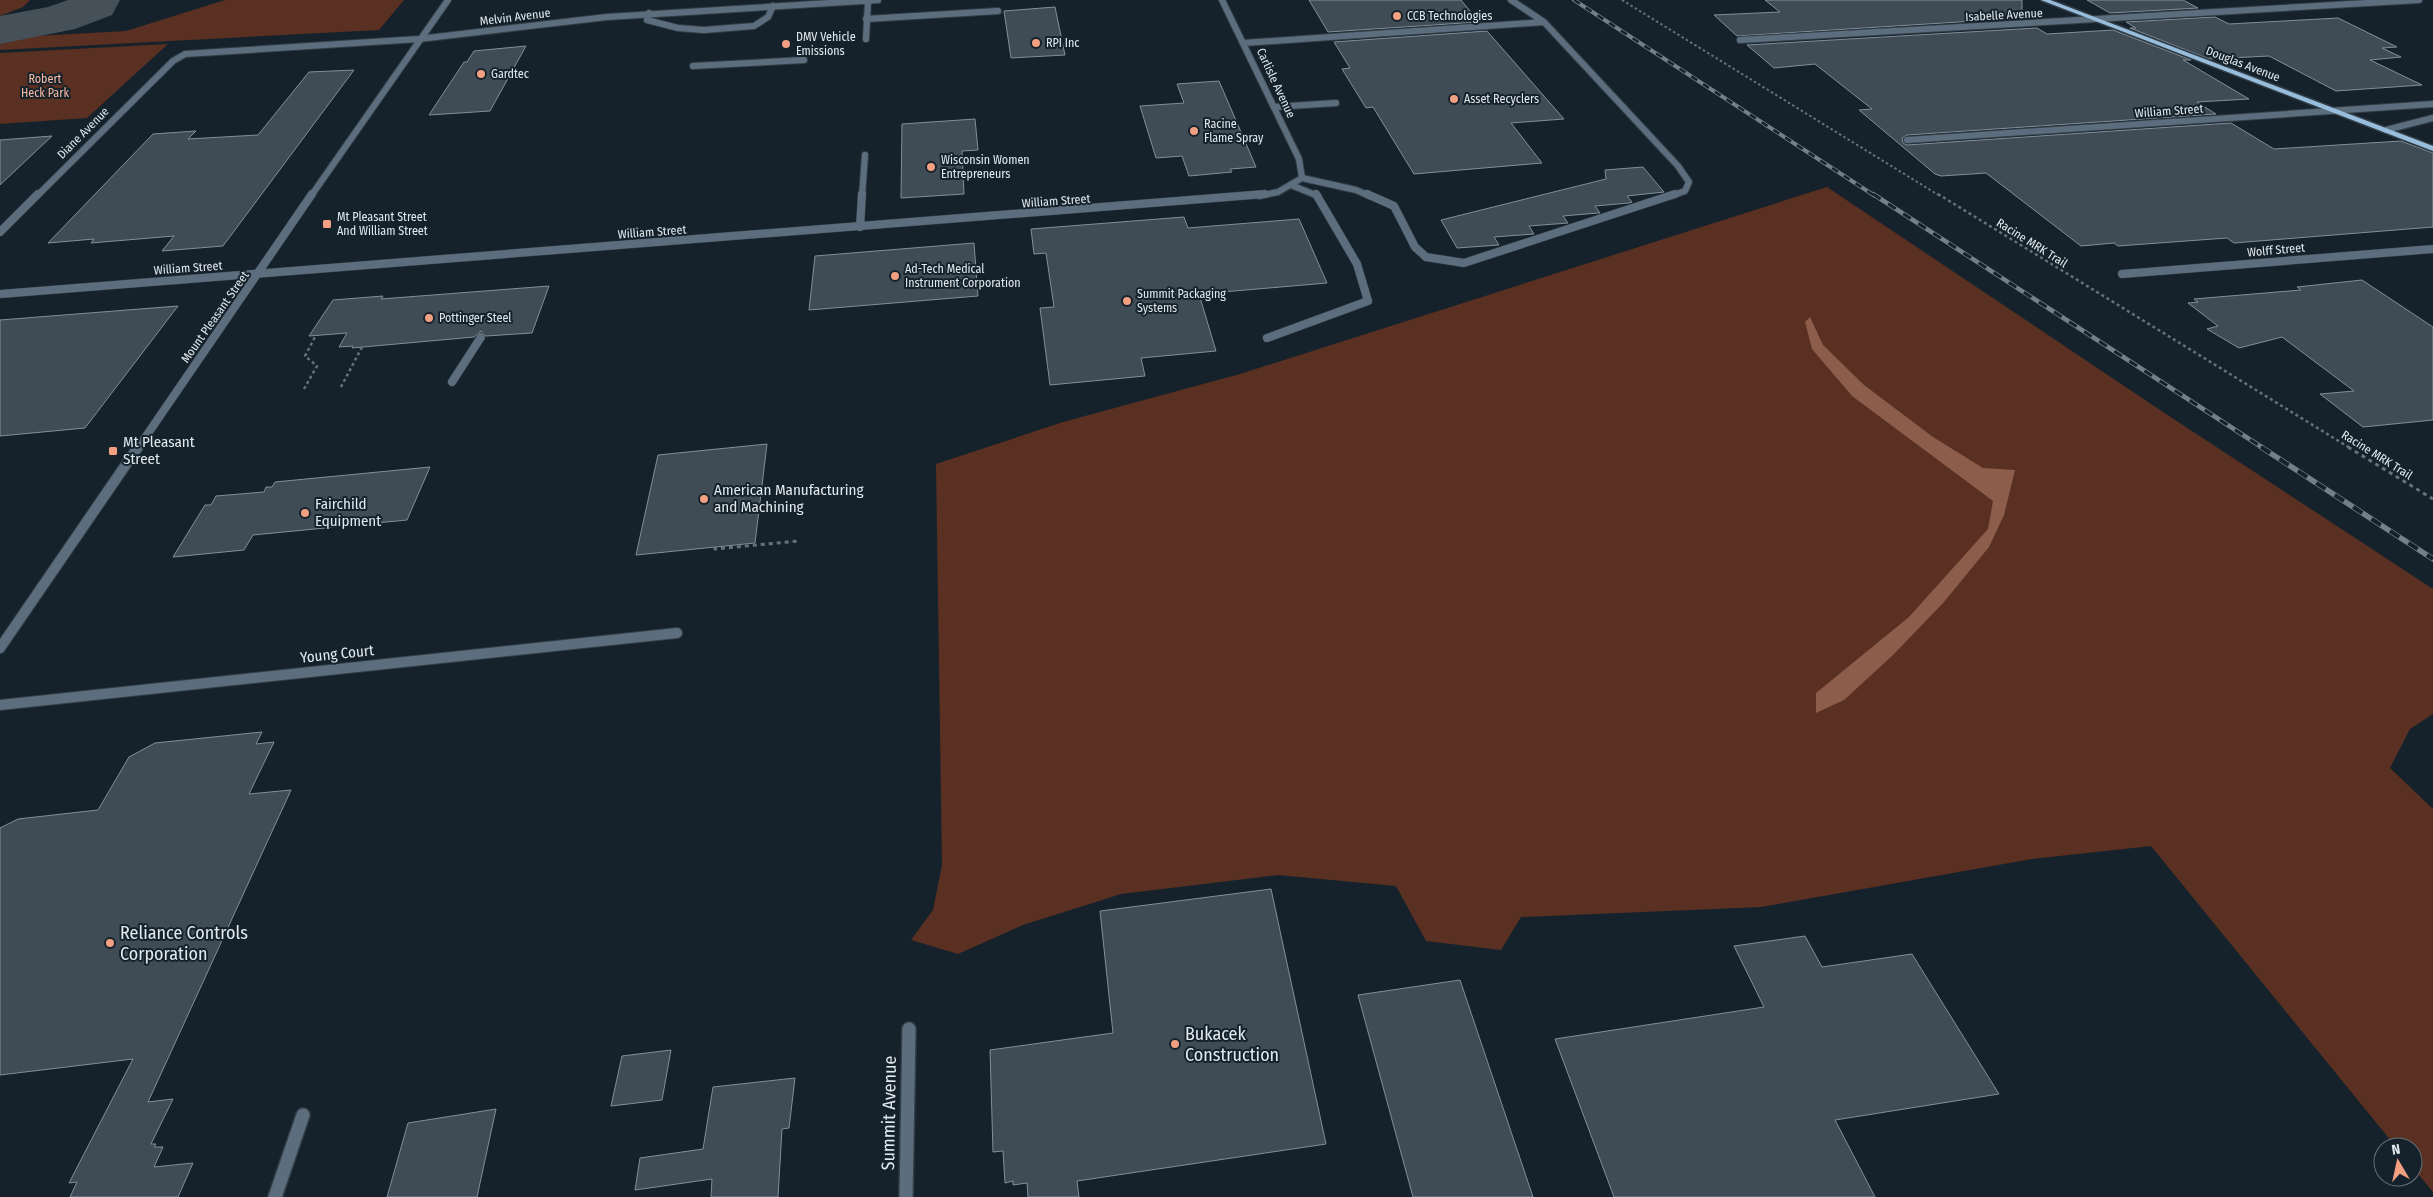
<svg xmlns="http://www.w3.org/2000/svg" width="2433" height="1197" font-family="'Fira Sans Condensed',sans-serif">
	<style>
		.green { fill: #593021 }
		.water { fill: #8d5d4b }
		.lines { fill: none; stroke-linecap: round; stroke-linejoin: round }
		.taxiway { fill: #465059; fill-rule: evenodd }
		.building { fill: #3f4c56; stroke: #818f9b }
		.service-far1-casing { stroke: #323e47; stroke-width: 8 }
		.service-casing { stroke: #323e47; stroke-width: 9 }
		.minor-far3-casing { stroke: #323e47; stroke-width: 8 }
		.minor-far2-casing { stroke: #323e47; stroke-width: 9 }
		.minor-far1-casing { stroke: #323e47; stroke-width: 12 }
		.minor-casing { stroke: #323e47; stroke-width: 16 }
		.tertiary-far2-casing { stroke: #323e47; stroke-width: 8 }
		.tertiary-far1-casing { stroke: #323e47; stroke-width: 9 }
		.tertiary-casing { stroke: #323e47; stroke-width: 12 }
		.primary-casing { stroke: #323e47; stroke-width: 3 }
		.path-far2 { stroke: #67717a; stroke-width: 2; stroke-dasharray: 2.5 2.5; stroke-linecap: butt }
		.path-far1 { stroke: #67717a; stroke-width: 2.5; stroke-dasharray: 3 3; stroke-linecap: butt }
		.path { stroke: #67717a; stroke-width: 3; stroke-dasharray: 4 4; stroke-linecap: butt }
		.service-far1 { stroke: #5c6e7d; stroke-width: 6 }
		.service { stroke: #5c6e7d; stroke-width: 8 }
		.minor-far3 { stroke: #5c6e7d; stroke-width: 6 }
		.minor-far2 { stroke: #5c6e7d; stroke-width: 8 }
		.minor-far1 { stroke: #5c6e7d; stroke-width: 10 }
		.minor { stroke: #5c6e7d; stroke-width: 13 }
		.tertiary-far2 { stroke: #5c6e7d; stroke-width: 6 }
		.tertiary-far1 { stroke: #5c6e7d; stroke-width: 8 }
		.tertiary { stroke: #5c6e7d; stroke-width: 10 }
		.primary { fill: #98bddc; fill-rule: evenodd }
		.rail-far2-casing { stroke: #757f87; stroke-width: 4 }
		.rail-far1-casing { stroke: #757f87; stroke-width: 4.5 }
		.rail-casing { stroke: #757f87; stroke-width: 5.5 }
		.rail-far2 { stroke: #16222b; stroke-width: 2.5; stroke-dasharray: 7; stroke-linecap: butt }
		.rail-far1 { stroke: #16222b; stroke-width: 3; stroke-dasharray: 9; stroke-linecap: butt }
		.rail { stroke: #16222b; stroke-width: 4; stroke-dasharray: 11; stroke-linecap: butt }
		.poi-dot { fill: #f2a081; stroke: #16222b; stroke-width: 2 }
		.labels { text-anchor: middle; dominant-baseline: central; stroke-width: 4; stroke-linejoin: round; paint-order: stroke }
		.far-street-label { font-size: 12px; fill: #e1e9f0; stroke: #16222b }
		.far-poi-label { font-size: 12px; fill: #e1e9f0; stroke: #16222b; text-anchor: start }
		.far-park-label { font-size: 12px; fill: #f8baa2; stroke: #16222b }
		.poi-label { font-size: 15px; fill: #e1e9f0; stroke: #16222b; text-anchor: start }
		.street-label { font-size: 15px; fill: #e1e9f0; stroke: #16222b }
		.near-poi-label { font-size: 18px; fill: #e1e9f0; stroke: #16222b; text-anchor: start }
		.near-street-label { font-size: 18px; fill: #e1e9f0; stroke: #16222b }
	</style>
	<rect width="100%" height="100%" fill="#16222b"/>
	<!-- green -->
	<path class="green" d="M0,0H30L23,7L0,16Z
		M225,0H404L379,30L0,50V38L126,31Z
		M168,44L87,118L0,124V53Z
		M1827,187L2163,412L2433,589V714L2410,729L2390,768L2433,809V1192L2413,1168V1147H2396L2151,846L2032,859L1761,907L1521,917L1501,950L1426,941L1396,886L1278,875L1121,894L1023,925L958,954L911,940L933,910L942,865L936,464L1063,422L1240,374Z"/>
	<!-- water -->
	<path class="water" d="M1810,317L1823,345L1864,385L1933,437L1983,468L2015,470L2004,515L1989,547L1944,602L1893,655L1844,700L1816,713V693L1909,617L1988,529L1993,501L1852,396L1812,349L1805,322Z"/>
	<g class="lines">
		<!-- taxiway -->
		<path class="taxiway" d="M68,0H120L112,15L75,29L0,44V16L48,7Z"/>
	</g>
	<!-- building -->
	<path class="building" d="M1309,0H1461L1479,22L1328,32Z
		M1765,0H2022V18L1737,36L1714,15L1780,12Z
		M2087,0H2183L2198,8L2110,13Z
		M1055,7L1065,55L1011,58L1004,11Z
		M2215,17L2229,24L2338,18L2397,47L2382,48L2401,57L2370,60L2422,85L2336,91L2269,56L2209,59L2130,28H2136L2126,22Z
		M2037,28L2047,34L2113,30L2191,60H2183L2249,99L2197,102L2216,114L1907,135L1902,138L1903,143L1907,145L2231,123L2274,149L2401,141L2433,153V227L2234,243L2227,238L2118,246L2114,243L2081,246L1986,173L1941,176L1935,174L1859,110L1872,109L1815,64L1774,68L1747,45Z
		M1487,31L1564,119L1511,123L1542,163L1414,174L1373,107L1366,108L1342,69L1350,68L1334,42Z
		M526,46L490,111L429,115L464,62H467L474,51Z
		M354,70L223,246L162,251L174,236L91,243L94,239L48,243L153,134L196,131L188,139L258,135L309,72Z
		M1219,81L1256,167L1230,169L1232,172L1189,176L1182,156L1156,158L1140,106L1184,103L1177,84Z
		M975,119L978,150L962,151L964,194L901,198L902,124Z
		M52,136L0,185V140Z
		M1643,167L1664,192L1627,196L1632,202L1629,203L1595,206L1600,213H1598L1563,216L1568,223L1529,226L1534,234L1494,237L1499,245L1457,248L1441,220L1606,179L1605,170Z
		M1184,217L1188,228L1299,219L1327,283L1199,294L1216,351L1141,358L1145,376L1050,385L1040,308L1054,307L1046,253L1034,254L1031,229Z
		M974,243L978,296L809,310L815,256Z
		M2362,280L2433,327V420L2363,427L2320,394L2354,391L2282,337L2239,348L2207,329L2218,326L2188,303L2198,302L2194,299L2301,290L2297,287Z
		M549,286L532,333L486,336L481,331L474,337L352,348L353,346L339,347L347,333L309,336L333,300L383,296L381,299Z
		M178,306L85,428L0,436V320Z
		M767,444L755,543L636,555L658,455Z
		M430,467L407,520L253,535L244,550L173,557L205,505H211L216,496L264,492L266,487H272L275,482Z
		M262,732L256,744L274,742L249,794L291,790L148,1102L173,1099L151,1144H156L154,1147H163L154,1167L193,1163L178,1197H70L77,1182L69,1183L133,1059L0,1075V828L18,819L98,810L129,757L155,743Z
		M1271,889L1326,1144L1077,1181L1079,1197H1028L1027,1183L1013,1185V1181L1005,1183L1003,1151L993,1152L990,1050L1113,1033L1100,911Z
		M1805,936L1822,967L1912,954L1999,1094L1835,1120L1875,1197H1614L1555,1039L1764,1007L1734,946Z
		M1460,980L1533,1197H1413L1358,995Z
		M671,1050L662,1100L611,1106L622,1056Z
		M795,1078L789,1128L782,1129L778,1197H711L712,1179L635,1190L640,1158L703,1149L713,1087Z
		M496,1109L477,1197H387L408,1123Z"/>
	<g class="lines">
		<!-- service-far1 casing -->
		<g class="service-far1-casing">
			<path id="service-far1" d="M1511,0L1544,22L1678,166L1689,182L1685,191L1671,196
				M649,13L647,20L678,28L704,30L754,26L768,17L773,6
				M866,19L998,11
				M1244,43L1544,22
				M693,66L804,60
				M1274,107L1336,103
				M2386,130L2433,118
				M1302,178L1356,190L1370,196
				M1291,185L1318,196
				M862,196L865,155"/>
		</g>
		<!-- service casing -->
		<g class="service-casing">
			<path id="service" d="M1367,194L1394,206L1415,247L1426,257L1464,263L1675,194
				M860,227L862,194
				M1267,338L1368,301L1357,264L1316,194
				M452,382L481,337"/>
		</g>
		<!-- minor-far3 casing -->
		<g class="minor-far3-casing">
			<path id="minor-far3" d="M1222,0L1299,159L1302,178L1278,192L1259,196
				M866,39L868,1
				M1740,40L2419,0
				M1907,140L2433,104
				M37,196L173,61L185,54L419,39L607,17L878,0"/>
		</g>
		<!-- minor-far2 casing -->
		<g class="minor-far2-casing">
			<path id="minor-far2" d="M0,232L38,194
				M2122,274L2433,249
				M0,294L1265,194"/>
		</g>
		<!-- minor-far1 casing -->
		<g class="minor-far1-casing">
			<path id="minor-far1" d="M0,705L677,633"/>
		</g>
		<!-- minor casing -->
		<g class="minor-casing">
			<path id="minor" d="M275,1197L303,1115
				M906,1197L909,1029"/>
		</g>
		<!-- tertiary-far2 casing -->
		<g class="tertiary-far2-casing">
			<path id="tertiary-far2" d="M311,196L448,0"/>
		</g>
		<!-- tertiary-far1 casing -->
		<g class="tertiary-far1-casing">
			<path id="tertiary-far1" d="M138,448L312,194"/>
		</g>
		<!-- tertiary casing -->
		<g class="tertiary-casing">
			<path id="tertiary" d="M0,648L138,447"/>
		</g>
		<!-- primary casing -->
		<g class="primary-casing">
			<path id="primary" d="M2041,0H2050L2433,146V151Z"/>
		</g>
		<!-- path-far2 -->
		<path class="path-far2" d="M1622,0L1940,196"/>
		<!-- path-far1 -->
		<path class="path-far1" d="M1938,194L2350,448
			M341,387L362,347
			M304,389L317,366L305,356L316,335"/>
		<!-- path -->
		<path class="path" d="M2348,447L2433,499
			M715,547V549L798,541"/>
		<!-- service-far1 -->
		<use href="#service-far1" class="service-far1"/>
		<!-- service -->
		<use href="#service" class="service"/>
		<!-- minor-far3 -->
		<use href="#minor-far3" class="minor-far3"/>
		<!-- minor-far2 -->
		<use href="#minor-far2" class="minor-far2"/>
		<!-- minor-far1 -->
		<use href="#minor-far1" class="minor-far1"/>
		<!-- minor -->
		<use href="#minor" class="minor"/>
		<!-- tertiary-far2 -->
		<use href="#tertiary-far2" class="tertiary-far2"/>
		<!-- tertiary-far1 -->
		<use href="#tertiary-far1" class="tertiary-far1"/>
		<!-- tertiary -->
		<use href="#tertiary" class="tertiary"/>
		<!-- primary -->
		<use href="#primary" class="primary"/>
		<!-- rail-far2 casing -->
		<g class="rail-far2-casing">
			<path id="rail-far2" d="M1574,0L1875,196"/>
		</g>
		<!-- rail-far1 casing -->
		<g class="rail-far1-casing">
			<path id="rail-far1" d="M1873,194L2263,448"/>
		</g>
		<!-- rail casing -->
		<g class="rail-casing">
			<path id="rail" d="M2261,447L2433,559"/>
		</g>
		<!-- rail-far2 -->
		<use href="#rail-far2" class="rail-far2"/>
		<!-- rail-far1 -->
		<use href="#rail-far1" class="rail-far1"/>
		<!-- rail -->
		<use href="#rail" class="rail"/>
	</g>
	<!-- markers -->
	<g class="poi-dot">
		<circle cx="1397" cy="16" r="5"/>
		<circle cx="1036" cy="43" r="5"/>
		<circle cx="786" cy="44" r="5"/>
		<circle cx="481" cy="74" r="5"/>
		<circle cx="1454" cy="99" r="5"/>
		<circle cx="1194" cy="131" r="5"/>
		<circle cx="931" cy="167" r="5"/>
		<rect x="322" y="219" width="10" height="10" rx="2.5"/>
		<circle cx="895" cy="276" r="5"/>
		<circle cx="1127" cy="301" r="5"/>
		<circle cx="429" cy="318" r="5"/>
		<rect x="108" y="446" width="10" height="10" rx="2.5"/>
		<circle cx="704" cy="499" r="5"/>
		<circle cx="305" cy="513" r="5"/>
		<circle cx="110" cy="943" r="5"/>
		<circle cx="1175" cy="1044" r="5"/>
	</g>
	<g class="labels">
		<!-- far-street labels -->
		<g class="far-street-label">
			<text transform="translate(2004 15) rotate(-3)">Isabelle Avenue</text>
			<text transform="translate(515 17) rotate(-7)">Melvin Avenue</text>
			<text transform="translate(2243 64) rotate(21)">Douglas Avenue</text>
			<text transform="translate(1276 83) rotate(65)">Carlisle Avenue</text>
			<text transform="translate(2169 111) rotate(-4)">William Street</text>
			<text transform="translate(83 133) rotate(-45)">Diane Avenue</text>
			<text transform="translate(1056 201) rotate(-4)">William Street</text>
			<text transform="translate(652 232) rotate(-4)">William Street</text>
			<text transform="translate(2032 243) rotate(32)">Racine MRK Trail</text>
			<text transform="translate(2276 250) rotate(-5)">Wolff Street</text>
			<text transform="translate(188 268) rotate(-4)">William Street</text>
			<text transform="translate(215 317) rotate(-55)">Mount Pleasant Street</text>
			<text transform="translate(2377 455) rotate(32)">Racine MRK Trail</text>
		</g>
		<!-- far-poi labels -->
		<g class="far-poi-label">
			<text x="1407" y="16">CCB Technologies</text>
			<text x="796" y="37">DMV Vehicle<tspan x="796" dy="14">Emissions</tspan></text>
			<text x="1046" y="43">RPI Inc</text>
			<text x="491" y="74">Gardtec</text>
			<text x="1464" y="99">Asset Recyclers</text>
			<text x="1204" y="124">Racine<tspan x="1204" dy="14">Flame Spray</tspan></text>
			<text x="941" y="160">Wisconsin Women<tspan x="941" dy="14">Entrepreneurs</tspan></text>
			<text x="337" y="217">Mt Pleasant Street<tspan x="337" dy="14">And William Street</tspan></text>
			<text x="905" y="269">Ad-Tech Medical<tspan x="905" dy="14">Instrument Corporation</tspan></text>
			<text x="1137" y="294">Summit Packaging<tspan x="1137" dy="14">Systems</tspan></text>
			<text x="439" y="318">Pottinger Steel</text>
		</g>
		<!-- far-park labels -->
		<g class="far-park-label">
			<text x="45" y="79">Robert<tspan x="45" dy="14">Heck Park</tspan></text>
		</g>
		<!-- poi labels -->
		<g class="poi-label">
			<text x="123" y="442">Mt Pleasant<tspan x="123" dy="17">Street</tspan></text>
			<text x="714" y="490">American Manufacturing<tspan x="714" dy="17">and Machining</tspan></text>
			<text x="315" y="504">Fairchild<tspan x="315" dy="17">Equipment</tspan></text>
		</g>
		<!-- street labels -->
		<g class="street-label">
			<text transform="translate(337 654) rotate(-6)">Young Court</text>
		</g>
		<!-- near-poi labels -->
		<g class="near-poi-label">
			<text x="120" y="933">Reliance Controls<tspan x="120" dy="21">Corporation</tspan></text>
			<text x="1185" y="1034">Bukacek<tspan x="1185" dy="21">Construction</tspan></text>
		</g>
		<!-- near-street labels -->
		<g class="near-street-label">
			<text transform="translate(889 1113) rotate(-89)">Summit Avenue</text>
		</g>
	</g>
	<!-- north arrow -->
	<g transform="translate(2398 1162) rotate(351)"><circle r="24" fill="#16222b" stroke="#67727a"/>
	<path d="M0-4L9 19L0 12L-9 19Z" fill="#f2a081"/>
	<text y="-8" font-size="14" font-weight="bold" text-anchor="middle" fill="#e1e9f0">N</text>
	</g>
</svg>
